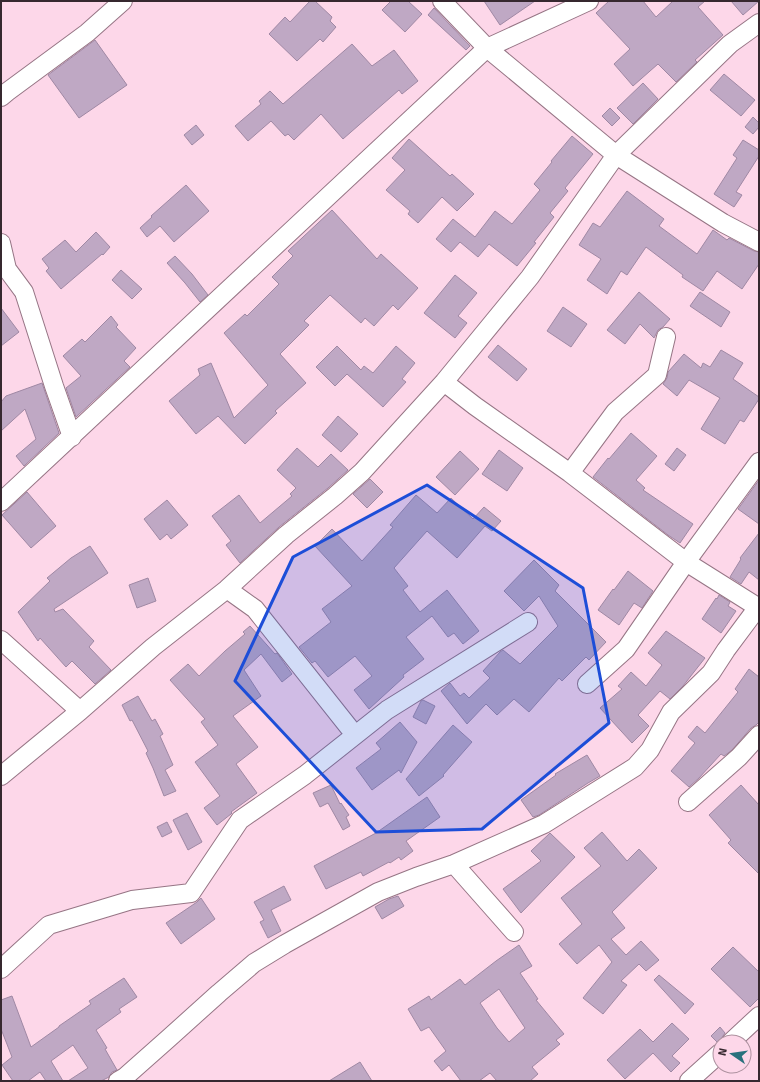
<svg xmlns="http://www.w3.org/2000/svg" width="760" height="1082" font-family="Signika,sans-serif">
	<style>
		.building { fill: #bfa8c4; stroke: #9f88a4; fill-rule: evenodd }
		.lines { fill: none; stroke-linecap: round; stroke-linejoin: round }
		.minor-casing { stroke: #967585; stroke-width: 20 }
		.minor { stroke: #fff; stroke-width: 18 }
		.marked { fill: #1d4ed8; fill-opacity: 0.2; stroke: #1d4ed8; stroke-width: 3; stroke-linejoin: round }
	</style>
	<rect width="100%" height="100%" fill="#fdd7e9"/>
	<!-- building -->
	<path class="building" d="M310,1H315L332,17L330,21L336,27L323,42L320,39L297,61L269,34L285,17L290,22Z
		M391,1H408L422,14L405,32L382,10Z
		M484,1H535L500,25Z
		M609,1H643L656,17L673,1H705L698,7L723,35L695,60L697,62L676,82L658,64L633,86L614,64L630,49L596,13Z
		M731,1H759L743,15Z
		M434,8L470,46L466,50L428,15Z
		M95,40L127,85L79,118L48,75Z
		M352,44L372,66L394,50L418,81L402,94L399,90L343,139L321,114L294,140L288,134L285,136L271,121L248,141L235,126L261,104L259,101L270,91L283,104Z
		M724,74L755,100L741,116L710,90Z
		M643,83L658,99L633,124L617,108Z
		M610,108L620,118L612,126L602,116Z
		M753,117L759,123V127L753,134L745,127Z
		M196,125L204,135L192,145L184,135Z
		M572,136L593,154L565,188L568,191L550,213L554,217L534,242L536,243L517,266L489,244L478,257L460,242L451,252L436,239L453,219L475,237L495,211L512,224L540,190L534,184L552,162L551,161Z
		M409,139L450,176L452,174L474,194L457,211L442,197L418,223L408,214L410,211L386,190L405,170L392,158Z
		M743,140L759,150V156L736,192L742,195L734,207L714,194L737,158L733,155Z
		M186,185L209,211L174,242L160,226L147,237L140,228L152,217L151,216Z
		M627,191L664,219L659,226L697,254L713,230L727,240L729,238L754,251L759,252V264L742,289L717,271L703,291L682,277L683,275L646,247L627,275L621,271L607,294L587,280L601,259L579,245L593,223L600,227Z
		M332,210L377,259L381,254L418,288L398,310L393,305L374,326L365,318L361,323L330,295L304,321L309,325L280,354L306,383L275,411L277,413L245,444L218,416L196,434L169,401L200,375L198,369L211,363L234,418L268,385L224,333L245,314L247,316L279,284L272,277L293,256L288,251Z
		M96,232L110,247L103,255L102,254L61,289L46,271L49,268L42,259L65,240L76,252Z
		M175,256L192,274L208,295L200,302L185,283L167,263Z
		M121,270L142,289L132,299L112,280Z
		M455,275L477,293L458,316L467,323L455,338L424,313Z
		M639,292L670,319L663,327L658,330L654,338L640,324L625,344L607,330Z
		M700,292L730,312L721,327L690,306Z
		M563,307L587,324L571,347L547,331Z
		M1,308L19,332L1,346Z
		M111,316L118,325L116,327L136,348L124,361L130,367L76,417L66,388L81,376L63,356L82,339L85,342Z
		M498,345L527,369L517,381L488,357Z
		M337,346L361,370L364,366L373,373L396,346L415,363L402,379L406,382L383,407L347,374L335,386L316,367Z
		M721,350L743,363L733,379L759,397V399L744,422L740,420L725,444L701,429L720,398L689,380L677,396L663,384L667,378L668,372L684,354L701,368L703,363L710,367Z
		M42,383L59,433L24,466L16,456L36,439L25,409L1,431V402L6,396Z
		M338,416L358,434L341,452L322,435Z
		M631,433L657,456L636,480L645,488L643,490L693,524L680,543L668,535L593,477L608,458L609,459Z
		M297,448L318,467L331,454L348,470L328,488L279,527L240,563L226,545L231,541L212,516L239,495L260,523L292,496L290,494L296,488L277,470Z
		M677,448L686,455L674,471L665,464Z
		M499,450L523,468L507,491L482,474Z
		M460,451L479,469L455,495L436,477Z
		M370,479L383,492L367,508L353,494Z
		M759,480V524L738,509Z
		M27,492L56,526L31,548L2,515Z
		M416,495L437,513L451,498L473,519L484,507L501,521L492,531L485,526L457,558L427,531L394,568L408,586L403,590L420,612L447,590L479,631L463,644L454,633L448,637L432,616L406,637L424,659L403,675L404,677L369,709L354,690L372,676L355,656L328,677L315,661L312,663L299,647L331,622L322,609L352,586L315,546L332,529L362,561L393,527L390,525Z
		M167,500L188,525L171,539L167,534L160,540L144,519Z
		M759,533V580L749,572L741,584L730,577L741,559L740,558Z
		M90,546L108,573L54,609L55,612L63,609L94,641L89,647L111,670L95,684L72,661L66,667L40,638L38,641L18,612L50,581L47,578L71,558Z
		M534,560L559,585L555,591L606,642L589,660L586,657L562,681L559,678L529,712L514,699L497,715L486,704L467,724L441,691L450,683L460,696L464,693L469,698L490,678L483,671L500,652L503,650L520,664L558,626L539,596L524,611L504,591Z
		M628,571L653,591L642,608L634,603L619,625L598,610L613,589L614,590Z
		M148,578L156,601L137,608L129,585Z
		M719,595L730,602L728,606L736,611L721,633L702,619L716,598L717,599Z
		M250,626L275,654L277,653L292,674L282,682L261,654L244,670L261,696L233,716L258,747L236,764L257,793L231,812L232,813L231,814L217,825L204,808L220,796L195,762L218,745L201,722L205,719L170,680L188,664L199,676L225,651L245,634L243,632Z
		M666,631L705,658L683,686L670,699L660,691L638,715L649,726L632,743L600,708L622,689L618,686L631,672L646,686L662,665L648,653Z
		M749,669L759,677V722L756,725L751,728L732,750L724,756L721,754L699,778L689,787L671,771L695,743L688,737L697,726L705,733L738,692L735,689Z
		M138,696L152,721L155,719L163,734L160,736L173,765L165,770L176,791L164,796L153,768L146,753L148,751L132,720L130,721L122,705Z
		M423,700L435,706L426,724L413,717L421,701Z
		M400,722L417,742L401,773L399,770L372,790L356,768L381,749L376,743Z
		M453,725L472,742L443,775L444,776L419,796L406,779Z
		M587,755L600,776L588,783L539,815L533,817L521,800L556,775L555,774Z
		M331,785L340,804L341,803L349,815L346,817L350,826L343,830L328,803L320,807L313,793Z
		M741,785L759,805V874L728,843L731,840L709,815Z
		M427,797L440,817L406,841L413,851L401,860L399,857L390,863L389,862L363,876L361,872L326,889L314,866L376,833Z
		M187,813L202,842L188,850L173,820Z
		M167,822L172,832L162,837L157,827Z
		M602,832L627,861L639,849L657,868L612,912L625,928L611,939L626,955L641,941L659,960L646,971L639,964L621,981L627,985L603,1014L583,998L612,962L599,945L577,964L559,944L582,924L561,898L601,866L584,848Z
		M550,833L575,857L521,913L503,889L541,861L531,851Z
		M284,886L291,900L271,910L281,931L268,938L260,922L264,920L254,902Z
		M398,896L404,906L382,919L375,907L389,899Z
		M201,898L215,919L181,944L166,923L197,902Z
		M519,945L532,966L520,973L538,999L536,1000L564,1034L556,1040L560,1044L532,1067L538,1074L530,1081H497L490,1073L479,1081H461L449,1065L442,1071L434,1061L446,1051L429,1027L421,1031L408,1009L429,996L431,1000L460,979L465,985L496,961ZM499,989L525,1028L509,1042L497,1028L480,1003Z
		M733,947L759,972V998L750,1007L711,969Z
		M659,975L694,1004L685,1014L654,980Z
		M124,978L137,997L119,1009L121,1012L96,1030L107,1048L105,1049L117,1070L112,1072L109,1077L101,1081H68L88,1068L73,1045L51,1061L63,1081H46L40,1072L28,1081H13L2,1065L12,1057L1,1029V1000L12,996L31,1047L59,1027V1026L91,1004L89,1001Z
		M672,1023L689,1039L672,1056L680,1063L671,1072L653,1053L625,1079L607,1060L640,1029L653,1042Z
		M720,1027L725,1033L721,1039V1042L718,1043L711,1036Z
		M360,1062L372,1081H329Z"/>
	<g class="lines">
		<!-- minor casing -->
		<g class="minor-casing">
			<path id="minor" d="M442,1L487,48L616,155L723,223L759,242
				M1,97L7,92L87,33L123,1
				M1,243L7,269L24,292L54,386L72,437
				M444,382L475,406L570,473L686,562L759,608
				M570,473L615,412L657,375L666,337
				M1,502L487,48L589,1
				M227,589L255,609L355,735
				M1,640L80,711
				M587,684L626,649L686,562L759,462
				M1,776L80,711L153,647L227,589L286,535L335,496L362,472L444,382L530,277L616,155L730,44L759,23
				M688,802L739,757L759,735
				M454,864L514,932
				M1,969L49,925L132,900L191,893L240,820L305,775L387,710L528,622
				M731,1042L759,1016
				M118,1081L125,1077L169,1038L219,993L254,963L285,944L378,892L416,877L454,864L544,824L635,767L650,750L671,712L711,673L726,650L758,607
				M689,1081L720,1053"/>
		</g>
		<!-- minor -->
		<use href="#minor" class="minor"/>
	</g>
	<!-- marked area -->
	<path class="marked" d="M427,485L583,588L609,723L482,829L376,832L235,681L293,557Z"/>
	<!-- border -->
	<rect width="760" height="1082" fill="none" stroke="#36282f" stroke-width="4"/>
	<!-- north arrow -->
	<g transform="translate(732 1054) rotate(283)"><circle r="19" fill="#fdd7e9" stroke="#ad919f"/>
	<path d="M0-3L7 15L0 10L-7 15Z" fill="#29717d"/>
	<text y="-6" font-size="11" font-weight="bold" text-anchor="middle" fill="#36282f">N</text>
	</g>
</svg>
